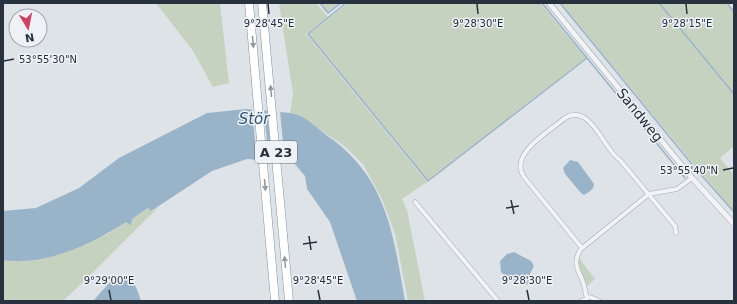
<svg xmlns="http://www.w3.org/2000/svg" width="737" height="304" font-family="'DejaVu Sans',sans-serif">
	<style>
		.green { fill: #c6d2c0 }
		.water { fill: #99b4c8 }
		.pier { fill: #dee3e8 }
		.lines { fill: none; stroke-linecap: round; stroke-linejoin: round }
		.stream { stroke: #99b4c8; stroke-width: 1.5 }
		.minor-casing { stroke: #a4aab2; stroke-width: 5 }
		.tertiary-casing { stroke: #a4aab2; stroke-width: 6 }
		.motorway-casing { stroke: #86929e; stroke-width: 9 }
		.minor { stroke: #f1f3f6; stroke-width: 4 }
		.tertiary { stroke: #f1f3f6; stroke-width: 5 }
		.motorway { stroke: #fff; stroke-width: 8 }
		.oneway { fill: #94989f }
		.ticks { fill: none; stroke: #28323f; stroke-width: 1.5 }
		.labels { text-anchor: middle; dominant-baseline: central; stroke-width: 3; stroke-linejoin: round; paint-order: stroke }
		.shield { fill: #eef2f6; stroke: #636c76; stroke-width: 1 }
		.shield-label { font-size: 13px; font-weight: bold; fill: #28323f }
		.street-label { font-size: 14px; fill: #28323f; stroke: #eef2f6 }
		.water-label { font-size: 15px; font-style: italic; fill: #325472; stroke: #eef2f6 }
		.ticks-label { font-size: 10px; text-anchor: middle; fill: #28323f; stroke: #eef2f6; stroke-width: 3; stroke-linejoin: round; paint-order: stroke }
	</style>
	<rect width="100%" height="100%" fill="#dee3e8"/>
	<!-- green -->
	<path class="green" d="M156,3H220L229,83L213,87L193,51Z
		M279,3H316L328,17L306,34L427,182L402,199L407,210L425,301H408L395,234L382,199L363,164L343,145L298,115L290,113L293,94Z
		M321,3H340L328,12Z
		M348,3H540L586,58L428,180L309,34Z
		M561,3H658L734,95V146L720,158L734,175V208L733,210L696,167Z
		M659,3H726L734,12V93Z
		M160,206C127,237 96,271 63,301H3V260L106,235L126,222H130L131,219L149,208L152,211Z
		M579,258L595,279L587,286C584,277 575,268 579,258Z"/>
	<!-- water -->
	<path class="water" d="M246,109C261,111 284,111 298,115C307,118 317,128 325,134C387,176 393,233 405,301H357L330,222L307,189L305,176L294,163L247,159L212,171L151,211L148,208L132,219L131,225L126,222C90,245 46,266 3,260V211L36,208L79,188L119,158L207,113Z
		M570,160L578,162L594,184C594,189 589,192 584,195L581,193L565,174L563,168Z
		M514,252L531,261L534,266L530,274L531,281L526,285L507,278L501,272L500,261L507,254Z
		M119,277C134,277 137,288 141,301H93L111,281Z"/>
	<!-- pier -->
	<path class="pier" d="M252,108L264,109L269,163L257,162Z
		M267,110L280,111L285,164L272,163Z"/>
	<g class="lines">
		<!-- stream -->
		<path class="stream" d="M320,3L328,13L341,3
			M346,3L308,34L428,181L587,58L542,3
			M560,3L695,168L734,212
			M659,3L734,94
			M727,3L734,12
			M587,58L685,178"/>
		<!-- minor casing -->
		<g class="minor-casing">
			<path id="minor" d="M415,202L498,301
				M582,248L524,177C508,154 550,131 565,118C591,102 604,151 620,160L675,226L676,233
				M587,298C585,292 585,287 583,282C578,270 572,262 581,249L649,194L677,189L692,178
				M581,301L590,297L599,301"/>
		</g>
		<!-- tertiary casing -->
		<g class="tertiary-casing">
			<path id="tertiary" d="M549,3L692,178L734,224"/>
		</g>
		<!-- motorway casing -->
		<g class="motorway-casing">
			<path id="motorway" d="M249,3L275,301
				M262,3L289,301"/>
		</g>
		<!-- minor -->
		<use href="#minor" class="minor"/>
		<!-- tertiary -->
		<use href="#tertiary" class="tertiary"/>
		<!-- motorway -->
		<use href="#motorway" class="motorway"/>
	</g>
	<!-- one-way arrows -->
	<defs><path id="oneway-solid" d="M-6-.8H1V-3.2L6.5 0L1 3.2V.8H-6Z"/></defs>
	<g class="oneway">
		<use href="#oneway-solid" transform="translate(253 42) rotate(85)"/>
		<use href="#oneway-solid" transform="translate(271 91) rotate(-95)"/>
		<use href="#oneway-solid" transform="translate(265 185) rotate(85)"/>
		<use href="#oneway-solid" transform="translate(285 262) rotate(-95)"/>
	</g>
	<!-- ticks -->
	<path class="ticks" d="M268,4L269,14M477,4L478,14M686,4L687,14M4,61L14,59M723,170L733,168M511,200L514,214M506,208L519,206M309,236L311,250M303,244L317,242M109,290L111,300M318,290L320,300M527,290L529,300"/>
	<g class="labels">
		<!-- shield labels -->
		<rect class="shield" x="255" y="141" width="42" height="22" rx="3"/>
		<g class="shield-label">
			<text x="276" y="152">A 23</text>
		</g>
		<!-- street labels -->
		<g class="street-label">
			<text transform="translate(640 115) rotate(51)">Sandweg</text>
		</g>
		<!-- water labels -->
		<g class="water-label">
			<text x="254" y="119">Stör</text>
		</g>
	</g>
	<g class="ticks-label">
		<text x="269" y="27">9°28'45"E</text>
		<text x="478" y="27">9°28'30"E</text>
		<text x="687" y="27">9°28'15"E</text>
		<text x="48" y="63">53°55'30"N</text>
		<text x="689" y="174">53°55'40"N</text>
		<text x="109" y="284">9°29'00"E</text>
		<text x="318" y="284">9°28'45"E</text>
		<text x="527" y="284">9°28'30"E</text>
	</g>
	<!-- border -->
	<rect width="737" height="304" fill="none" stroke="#28323f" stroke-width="8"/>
	<!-- north arrow -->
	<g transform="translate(28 28) rotate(170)"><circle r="19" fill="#eef2f6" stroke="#9fa5ad"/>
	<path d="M0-3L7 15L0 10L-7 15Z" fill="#cd4363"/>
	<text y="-6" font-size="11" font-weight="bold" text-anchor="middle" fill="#28323f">N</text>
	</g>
</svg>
